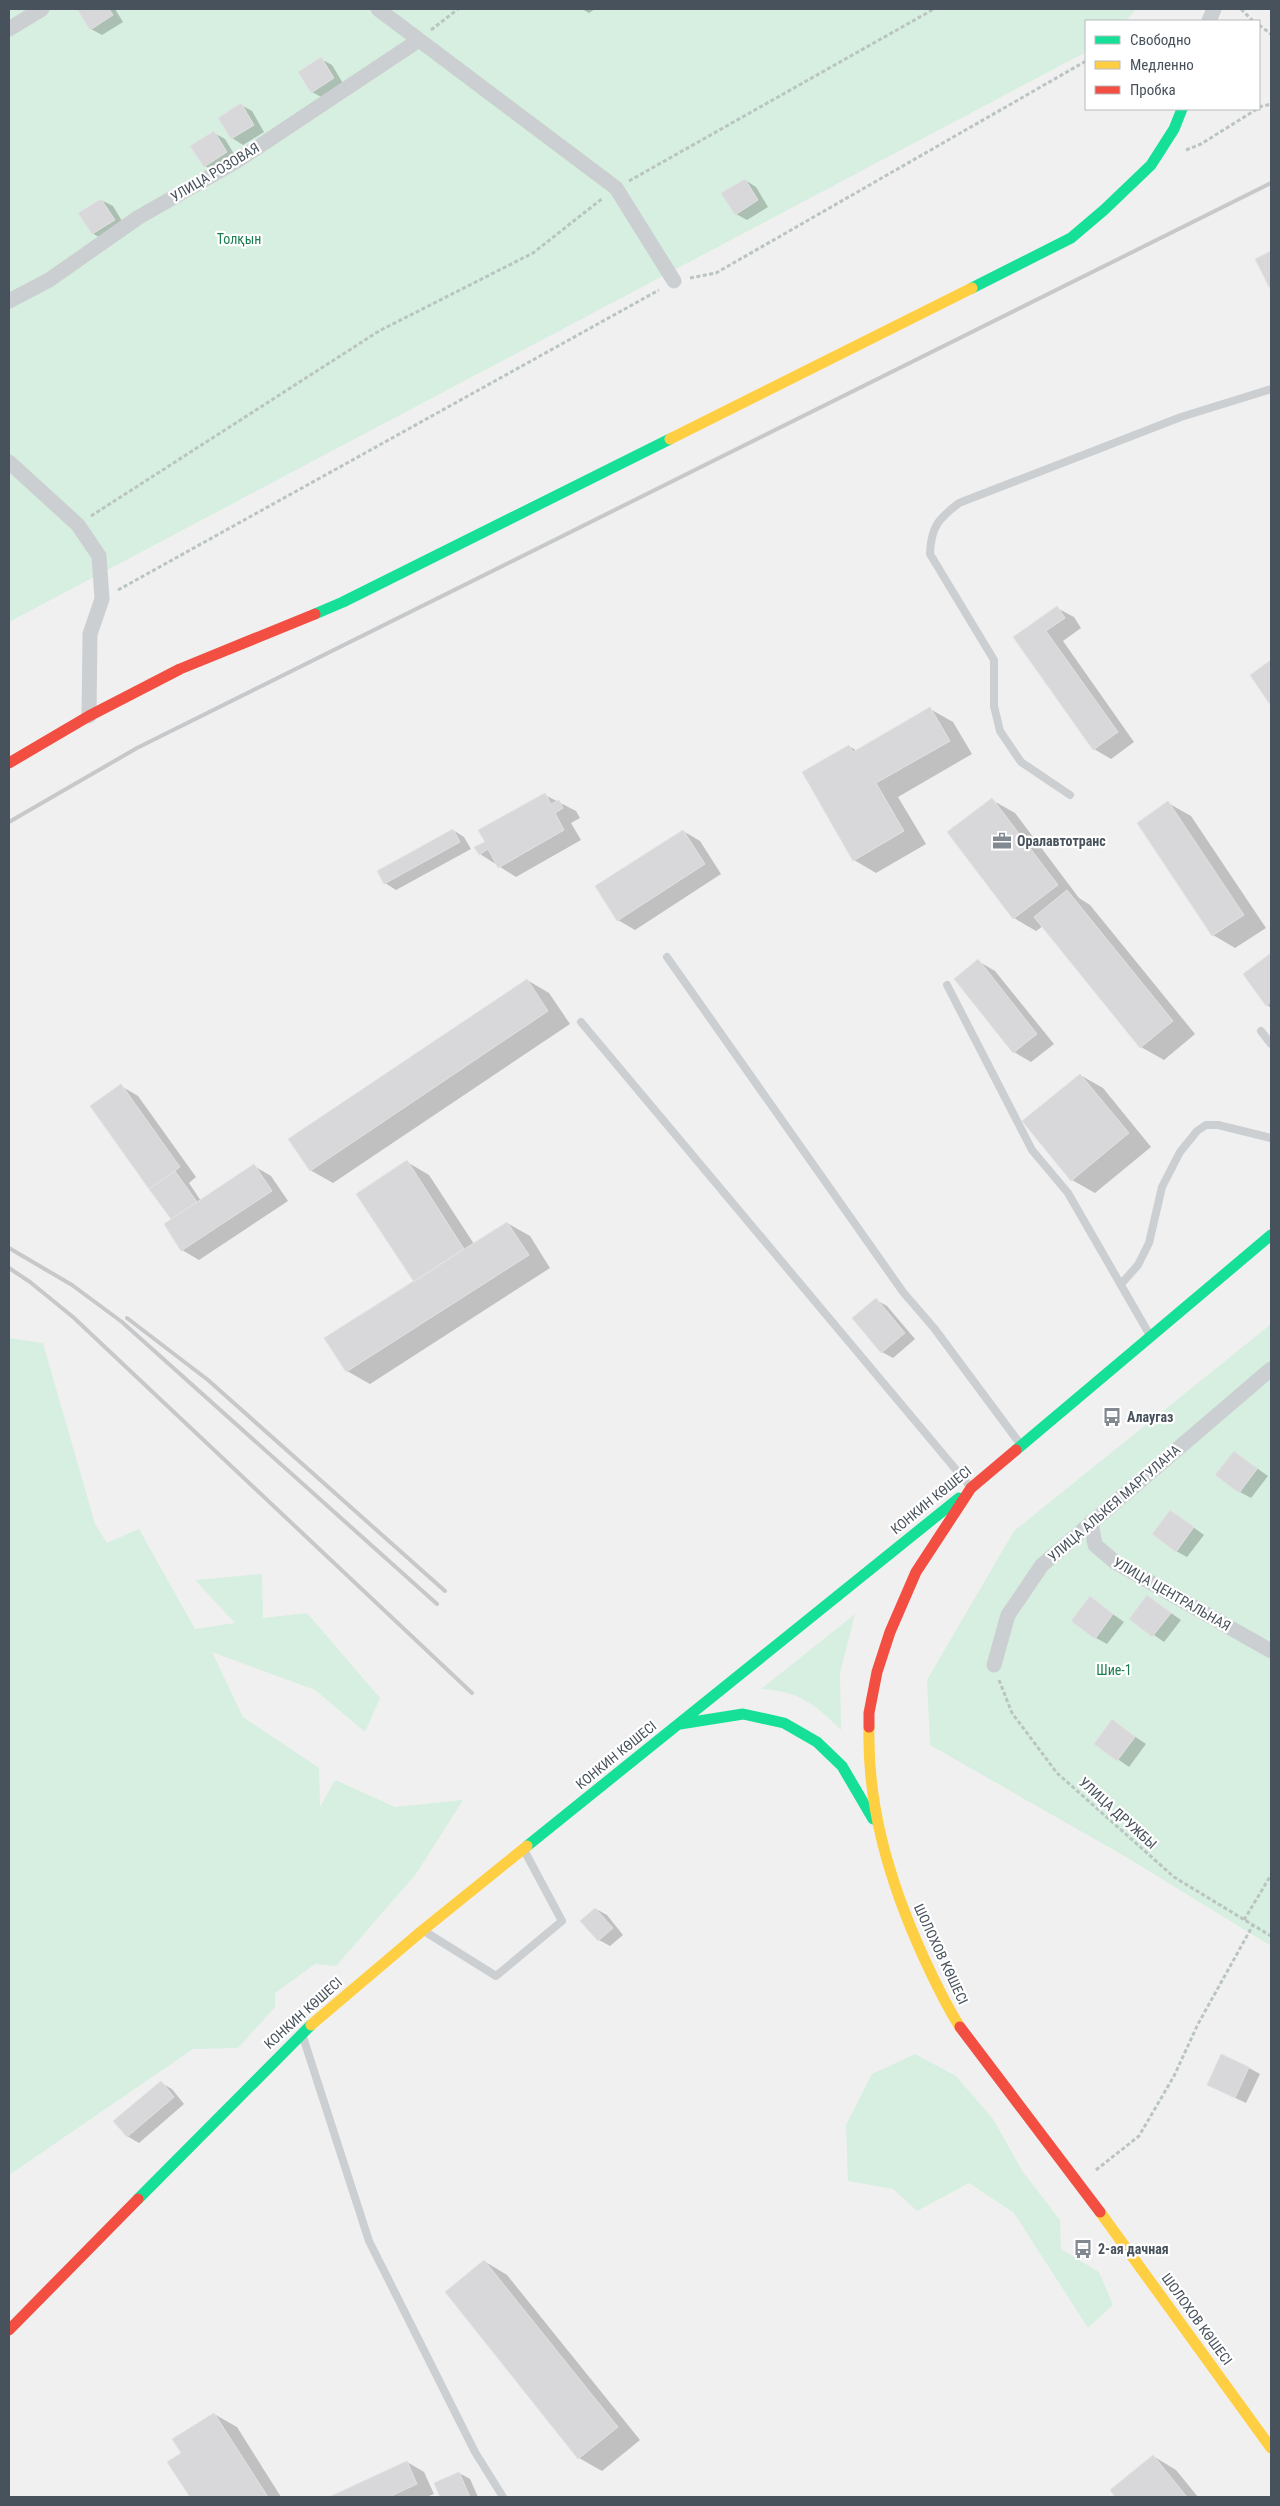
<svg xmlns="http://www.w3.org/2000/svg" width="1280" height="2506" font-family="'Roboto Condensed',sans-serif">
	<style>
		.green { fill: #d6efe0 }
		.shadow { fill: #0003 }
		.building { fill: #d8d8da; stroke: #e2e2e3 }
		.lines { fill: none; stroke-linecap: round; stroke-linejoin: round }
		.path { stroke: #bac5c1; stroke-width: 3; stroke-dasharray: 4 2.5; stroke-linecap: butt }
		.lane { stroke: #cccfd1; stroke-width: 8 }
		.street { stroke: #cccfd1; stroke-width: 15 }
		.fast { stroke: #16e098; stroke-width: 11 }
		.slow { stroke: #ffcf43; stroke-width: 11 }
		.jam { stroke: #f24e42; stroke-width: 11 }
		.rail { stroke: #c6c8ca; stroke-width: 4 }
		.labels { text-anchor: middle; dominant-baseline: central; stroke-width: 4.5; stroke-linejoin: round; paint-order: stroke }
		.street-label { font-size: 14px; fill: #48525c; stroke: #fff }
		.park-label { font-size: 14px; fill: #197d4e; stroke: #fff }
		.poi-label { font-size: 14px; font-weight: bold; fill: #48525c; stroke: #fff; text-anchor: start }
	</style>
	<rect width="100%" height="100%" fill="#f1f0f0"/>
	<!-- green -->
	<path class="green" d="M9,9H1137L1125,21H1086V52L9,622Z
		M1271,1324V1946L1126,1857L930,1745L927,1680L1014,1531Z
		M9,1338L43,1343L95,1524L107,1543L139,1529L195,1629L235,1623L195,1580L262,1574L263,1618L307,1613L380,1698L365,1732L315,1690L212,1652L243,1717L319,1768L320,1807L335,1780L395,1807L463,1800L416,1874L336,1966L315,1964L275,1993V2007L238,2048L193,2049L9,2175Z
		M855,1614L840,1673L841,1730C815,1704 798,1691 761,1689Z
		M915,2054L956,2076L993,2119L1023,2172L1060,2220L1061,2249L1099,2272L1113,2305L1088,2328L1014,2213L969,2183L917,2211L893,2189L848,2181L846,2125L872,2074Z"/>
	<!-- shadow -->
	<path class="shadow" d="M78,9H115L123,22L102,35L91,29Z
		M582,9H595L589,13Z
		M321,59L332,65L344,85L323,98L312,92Z
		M241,105L252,111L264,132L243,145L232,138Z
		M214,133L225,139L237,159L216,172L205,166Z
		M745,180L756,187L768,207L747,220L736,214Z
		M101,200L113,206L125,226L104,240L92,233Z
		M1057,608L1074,617L1081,628L1063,641L1134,742L1111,759L1094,749L1015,638Z
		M930,709L953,722L972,754L898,797L926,844L876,873L854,860L849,746L857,751Z
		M545,795L576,811L580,818L571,823L581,840L516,877L480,854Z
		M992,800L1015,813L1079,898L1090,905L1195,1034L1164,1060L1141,1047L1043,926L1036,931L1014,918Z
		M1168,803L1191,816L1266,928L1235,948L1213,935Z
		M453,830L464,837L471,849L396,890L385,883Z
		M683,831L700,841L721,874L635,930L618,920Z
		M1271,955V1008L1267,1005L1244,974Z
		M978,961L995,971L1054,1044L1031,1062L1014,1052Z
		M527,980L549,993L570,1024L333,1183L310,1170Z
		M1080,1075L1103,1088L1151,1147L1095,1193L1072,1180Z
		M121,1086L138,1096L196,1177L189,1183L201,1201L254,1166L271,1176L288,1201L199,1260L182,1250L173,1219L92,1107Z
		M407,1162L429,1175L474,1244L507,1223L530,1236L550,1268L370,1384L347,1371L415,1282Z
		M876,1300L887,1306L915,1339L893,1358L882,1352Z
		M1234,1452L1268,1476L1251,1498L1240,1492Z
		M1171,1511L1204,1535L1187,1557L1176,1551Z
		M1148,1597L1181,1620L1164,1642L1131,1619Z
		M1090,1598L1124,1622L1107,1644L1096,1638Z
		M1112,1721L1146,1744L1129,1767L1095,1743Z
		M596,1909L607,1915L623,1935L610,1946L599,1940Z
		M1249,2068L1260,2074L1246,2103L1208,2085Z
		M161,2083L172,2089L184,2104L139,2143L127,2136Z
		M484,2261L507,2275L640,2440L602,2471L579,2458Z
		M214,2414L237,2427L281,2497H191L169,2462L183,2454Z
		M1153,2456L1176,2470L1198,2497H1117L1111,2490Z
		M407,2462L424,2472L434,2494L426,2497H332Z
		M459,2473L470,2479L478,2497H441L435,2484Z"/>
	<!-- building -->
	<path class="building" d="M77,9H109L113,15L90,30Z
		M321,57L334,78L311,93L298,72Z
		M241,103L254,125L231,139L218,118Z
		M214,131L227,152L204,167L190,146Z
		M745,179L758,200L735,215L721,193Z
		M101,199L115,220L92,234L78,213Z
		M1271,251V291L1255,259Z
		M1057,606L1065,618L1046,631L1118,732L1093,750L1013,637Z
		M1271,660V706L1250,675Z
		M930,707L950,741L876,783L904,831L853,861L802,772L849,745L853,752Z
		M545,793L551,804L559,800L563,808L555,813L564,830L498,868L488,849L479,855L474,847L485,842L478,830Z
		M992,798L1058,885L1013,919L947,832Z
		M1168,801L1244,915L1212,936L1137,823Z
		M453,829L460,842L384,884L377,871Z
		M683,830L705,864L617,921L595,886Z
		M1067,890L1173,1021L1140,1048L1034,917Z
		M1271,953V1002L1266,1006L1243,974Z
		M978,959L1037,1034L1013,1053L954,979Z
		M527,979L548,1011L310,1171L288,1139Z
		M1080,1074L1129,1133L1071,1181L1022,1121Z
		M121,1084L180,1167L149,1189L90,1106Z
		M407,1160L464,1249L414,1282L356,1194Z
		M254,1164L272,1191L181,1251L164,1224Z
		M175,1171L197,1202L171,1219L149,1189Z
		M507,1222L529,1255L346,1372L324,1338Z
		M876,1298L905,1333L881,1353L852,1318Z
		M1234,1451L1257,1469L1239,1493L1215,1475Z
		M1170,1510L1194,1527L1176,1552L1152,1534Z
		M1147,1595L1171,1613L1152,1637L1129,1619Z
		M1090,1596L1113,1614L1095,1639L1071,1621Z
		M1112,1719L1135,1737L1117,1761L1094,1744Z
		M595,1908L613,1928L598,1941L580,1921Z
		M1221,2054L1249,2067L1235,2098L1207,2085Z
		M161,2081L174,2097L127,2137L113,2121Z
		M484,2260L618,2427L578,2459L445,2292Z
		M214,2413L268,2497H190L167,2462L181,2453L172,2439Z
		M1153,2455L1187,2497H1115L1110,2490Z
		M407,2461L417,2484L389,2497H329Z
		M459,2472L470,2497H440L434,2483Z"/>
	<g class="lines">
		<!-- path -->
		<path class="path" d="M1241,9L1253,21
			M1259,25L1271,34
			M431,30L458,9
			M1259,107L1271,104
			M1186,150L1201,144L1257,109
			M629,181L934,9
			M690,278L716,273L1086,61
			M91,516L379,331L533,253L603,198
			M118,590L659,290
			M999,1680L1012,1713L1057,1773L1174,1877L1271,1936
			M1244,1920L1271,1875
			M1096,2170L1139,2136L1174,2076L1198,2024L1253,1925"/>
		<!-- lane -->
		<path class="lane" d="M1070,795L1021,762L1000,731L994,706V660L930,554C931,527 938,519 959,503L1181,417L1271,389
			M667,957L903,1292L934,1328L1018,1441
			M947,985L1032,1150L1068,1193L1148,1332
			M581,1022L968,1484
			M1261,1031L1271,1044
			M1122,1283L1138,1265L1149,1243L1162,1187L1180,1152L1197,1131L1206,1125H1218L1271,1138
			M424,1931L496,1976L562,1921L524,1850
			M303,2037L369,2241L475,2452L503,2497"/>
		<!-- street -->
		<path class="street" d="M378,9L616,188L674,281
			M1209,21L1214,9
			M9,29L42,9
			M9,301L49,280L139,217L237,161L419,40
			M9,462L78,525L99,556L102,599L90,634L89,716
			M1091,1522L1095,1545L1115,1562L1271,1651
			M994,1665L1008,1615L1042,1565L1271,1369"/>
		<!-- fast -->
		<path class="fast" d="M972,288L1071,238L1104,210L1151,165L1174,129L1182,109
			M315,614L343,602L670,439
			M1016,1450L1271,1235
			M680,1724L743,1714L784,1723L817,1742L842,1766L873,1819
			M527,1846L959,1498
			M138,2199L311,2025"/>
		<!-- slow -->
		<path class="slow" d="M670,439L972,288
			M869,1727C867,1807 890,1883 923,1956C934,1980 945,2004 960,2027
			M311,2025L423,1930L527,1846
			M1100,2212L1271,2448"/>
		<!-- jam -->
		<path class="jam" d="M9,763L89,716L180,669L315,614
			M869,1727V1713L877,1672L890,1632L916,1572L971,1488L1016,1450
			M960,2027L1100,2212
			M9,2330L138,2199"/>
		<!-- rail -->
		<path class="rail" d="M9,822L137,748L1271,183
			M9,1248L72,1285L122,1322L437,1604
			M9,1268L30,1282L73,1317L472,1693
			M127,1318L208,1380L445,1591"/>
	</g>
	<!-- icons -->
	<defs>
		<g id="office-bare" transform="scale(1.5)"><path d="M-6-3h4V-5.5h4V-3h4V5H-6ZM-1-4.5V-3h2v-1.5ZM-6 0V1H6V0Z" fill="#838990" stroke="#fff" stroke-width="2.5" paint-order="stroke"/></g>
		<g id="bus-bare" transform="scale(1.5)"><path d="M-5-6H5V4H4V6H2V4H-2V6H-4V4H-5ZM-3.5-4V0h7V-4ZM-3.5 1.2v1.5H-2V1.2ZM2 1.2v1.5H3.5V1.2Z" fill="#838990" stroke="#fff" stroke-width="2.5" paint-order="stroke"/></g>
	</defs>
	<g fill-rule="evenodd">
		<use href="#office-bare" x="1002" y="841"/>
		<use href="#bus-bare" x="1112" y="1417"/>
		<use href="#bus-bare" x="1083" y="2249"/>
	</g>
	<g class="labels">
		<!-- street labels -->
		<g class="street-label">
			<text transform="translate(215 172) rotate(-31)">УЛИЦА РОЗОВАЯ</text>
			<text transform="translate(931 1500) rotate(-39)">КОНКИН КӨШЕСІ</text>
			<text transform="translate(1114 1503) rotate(-41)">УЛИЦА АЛЬКЕЯ МАРГУЛАНА</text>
			<text transform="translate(1172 1594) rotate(30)">УЛИЦА ЦЕНТРАЛЬНАЯ</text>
			<text transform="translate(616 1755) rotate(-39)">КОНКИН КӨШЕСІ</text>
			<text transform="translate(1118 1813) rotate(42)">УЛИЦА ДРУЖБЫ</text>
			<text transform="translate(941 1954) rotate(65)">ШОЛОХОВ КӨШЕСІ</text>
			<text transform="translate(303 2013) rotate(-42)">КОНКИН КӨШЕСІ</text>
			<text transform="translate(1197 2319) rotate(54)">ШОЛОХОВ КӨШЕСІ</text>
		</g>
		<!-- park labels -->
		<g class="park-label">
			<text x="239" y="239">Толқын</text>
			<text x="1114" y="1670">Шие-1</text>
		</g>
		<!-- poi labels -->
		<g class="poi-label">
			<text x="1017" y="841">Оралавтотранс</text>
			<text x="1127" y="1417">Алаугаз</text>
			<text x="1098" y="2249">2-ая дачная</text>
		</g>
	</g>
	<!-- border -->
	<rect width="1280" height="2506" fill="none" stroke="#48525c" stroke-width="20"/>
	<!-- legend -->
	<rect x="1085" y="20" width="175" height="90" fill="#ffffff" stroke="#b6babe"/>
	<rect x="1095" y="36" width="25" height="8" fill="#16e098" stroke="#b6babe"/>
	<text x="1130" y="45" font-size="15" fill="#48525c">Свободно</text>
	<rect x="1095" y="61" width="25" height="8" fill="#ffcf43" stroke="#b6babe"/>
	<text x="1130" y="70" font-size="15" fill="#48525c">Медленно</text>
	<rect x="1095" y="86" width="25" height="8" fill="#f24e42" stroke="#b6babe"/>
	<text x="1130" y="95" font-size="15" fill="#48525c">Пробка</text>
</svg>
